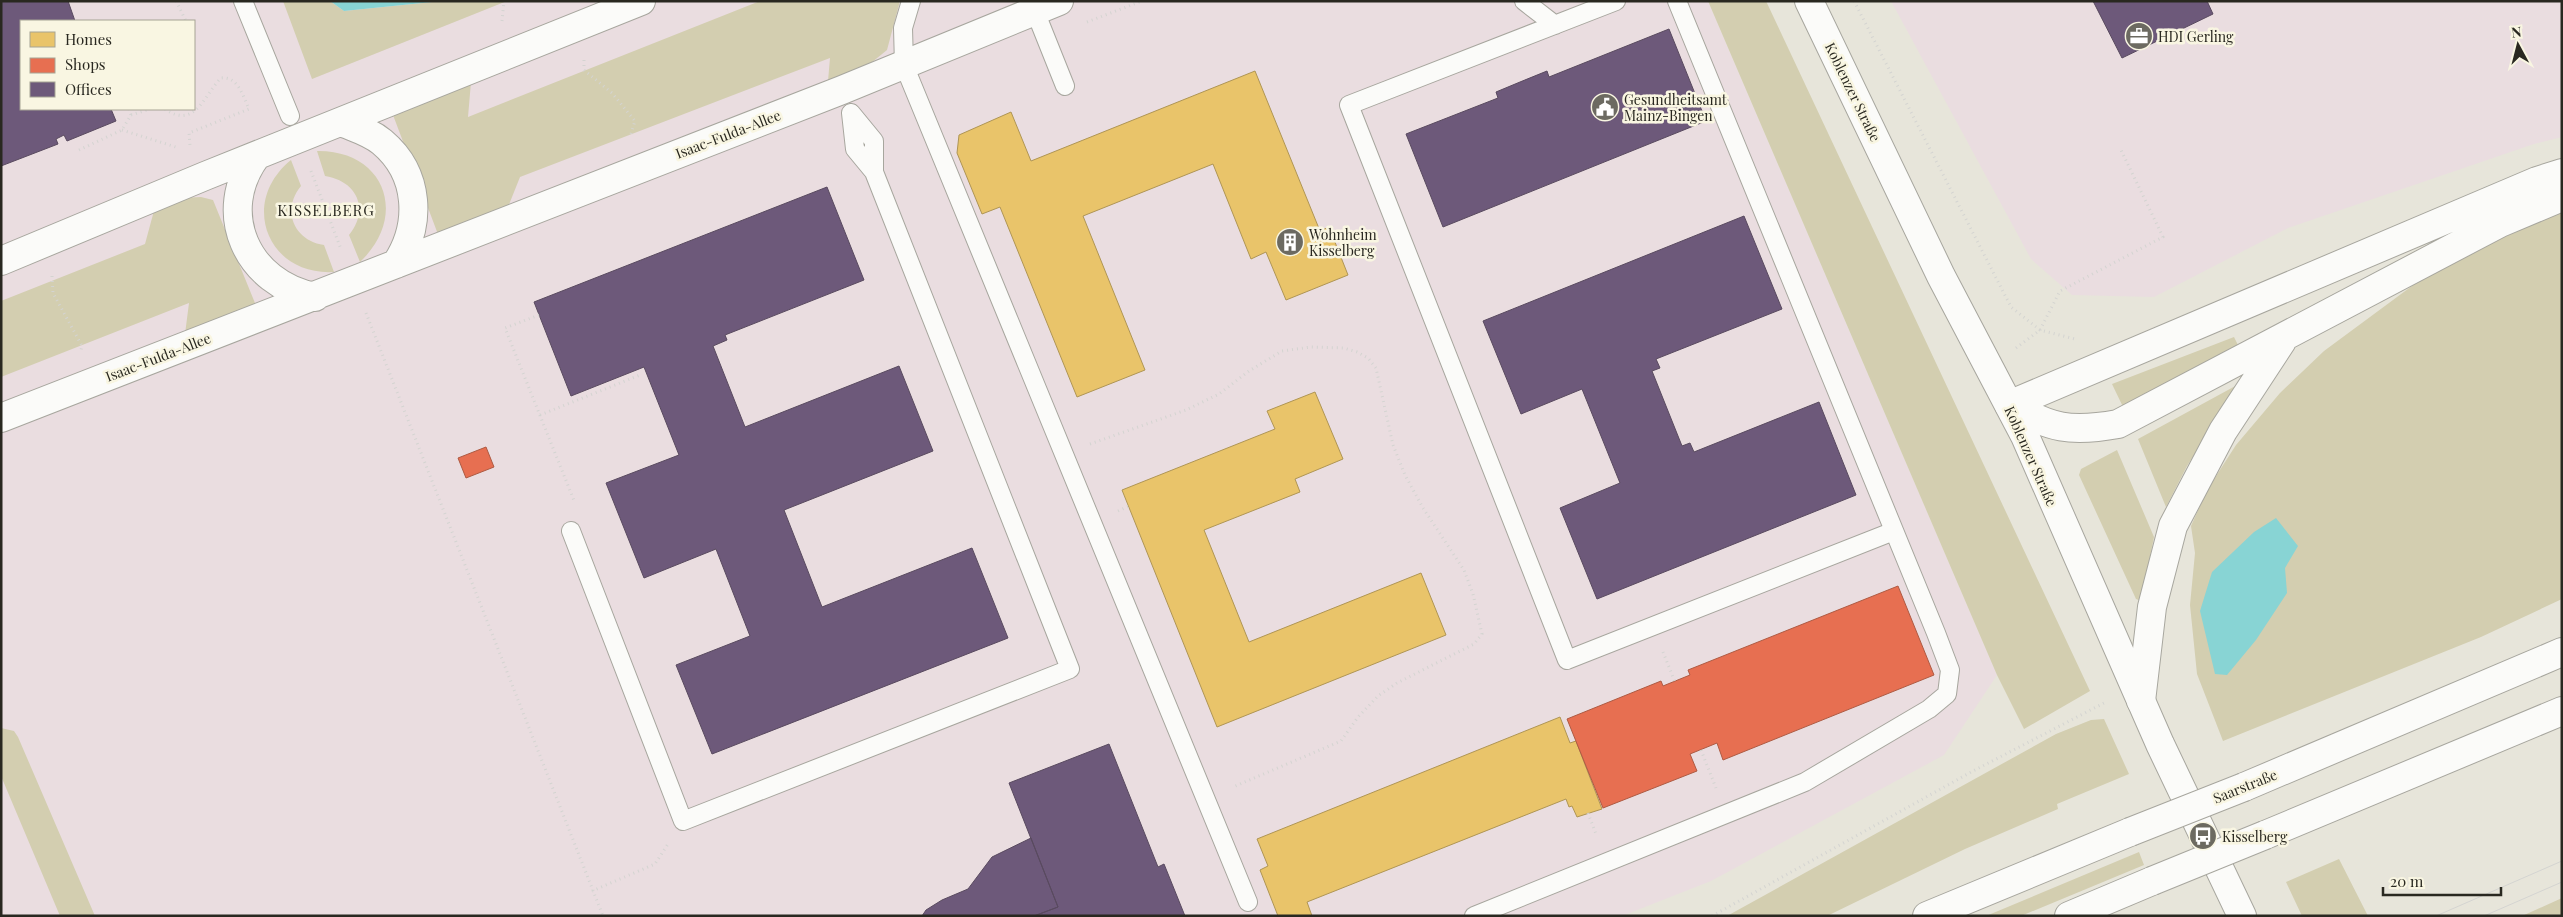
<svg xmlns="http://www.w3.org/2000/svg" width="2563" height="917" font-family="'Playfair Display',serif">
	<style>
		.commercial { fill: #eadde0; fill-rule: evenodd }
		.green { fill: #d3ceb0 }
		.water { fill: #88d4d4 }
		.homes { fill: #e9c46a; stroke: #af9554 }
		.shops { fill: #e76f51; stroke: #ae5a42 }
		.offices { fill: #6d597a; stroke: #594a5f }
		.lines { fill: none; stroke-linecap: round; stroke-linejoin: round }
		.lane-casing { stroke: #a7a69e; stroke-width: 20 }
		.street-casing { stroke: #a7a69e; stroke-width: 30 }
		.secondary-casing { stroke: #a7a69e; stroke-width: 30 }
		.highway-casing { stroke: #a7a69e; stroke-width: 30 }
		.path { stroke: #d4d4d1; stroke-width: 3; stroke-dasharray: 1 4; stroke-linecap: butt }
		.lane { stroke: #fbfbf9; stroke-width: 18 }
		.street { stroke: #fbfbf9; stroke-width: 28 }
		.secondary { stroke: #fbfbf9; stroke-width: 28 }
		.highway { stroke: #fbfbf9; stroke-width: 28 }
		.tram { stroke: #d4d4d1; stroke-width: 1 }
		.highway-bridge-casing { stroke: #a7a69e; stroke-width: 30; stroke-linecap: butt }
		.highway-bridge { stroke: #fbfbf9; stroke-width: 28 }
		.labels { text-anchor: middle; dominant-baseline: central; stroke-width: 5; stroke-linejoin: round; paint-order: stroke }
		.poi-label { font-size: 14px; fill: #292820; stroke: #f9f6e2; text-anchor: start }
		.street-label { font-size: 14px; fill: #292820; stroke: #f9f6e2 }
		.neighbourhood-label { font-size: 15px; letter-spacing: 1px; fill: #292820; stroke: #f9f6e2 }
	</style>
	<rect width="100%" height="100%" fill="#e7e5da"/>
	<!-- commercial -->
	<path class="commercial" d="M1,1H1708L1997,675L1944,755L1711,881L1622,916H1ZM21,21H194V109H21Z
		M1891,1H2562V137L2534,144L2288,228L2154,297L2072,295L2031,259Z"/>
	<!-- green -->
	<path class="green" d="M283,1H330L344,11L442,1H507L312,79Z
		M760,1H900L887,50L871,63L828,81L830,58L520,177L508,207L439,237L393,115L471,82L468,117Z
		M1708,1H1766L2090,691L2024,729L1997,675Z
		M317,151C385,150 409,216 360,262L349,235C370,209 357,181 325,176Z
		M291,160L301,186C281,210 294,241 324,245L334,272C267,276 239,202 291,160Z
		M201,197L213,200L257,308L185,334L189,303L1,377V301L145,244L155,207L181,198Z
		M2562,212V599L2481,637L2223,741L2197,674L2190,605L2195,553L2191,526L2207,490L2236,445L2280,393L2324,351L2416,283L2484,245Z
		M2234,337L2239,347L2124,409L2112,384Z
		M2239,384L2187,466L2166,507L2138,439Z
		M2117,450L2154,537L2141,601L2136,599L2079,475L2081,469Z
		M2104,719L2129,774L2057,804L2058,809L1965,849L1827,916H1727L2056,734L2091,720Z
		M1,728L14,731L18,737L95,916H60L1,776Z
		M2139,852L2144,865L2021,916H1986Z
		M2339,859L2368,916H2302L2286,882Z
		M2562,898V916H2522Z"/>
	<!-- water -->
	<path class="water" d="M330,1H442L344,11Z
		M2276,518L2298,546L2285,568L2287,593L2256,640L2227,675L2215,674L2200,611L2212,572L2254,532Z"/>
	<!-- homes -->
	<path class="homes" d="M1255,71L1320,231L1329,227L1348,275L1286,300L1266,252L1251,259L1213,164L1083,216L1145,370L1077,397L1000,207L982,214L957,153L959,135L1011,112L1031,161Z
		M1315,392L1343,459L1295,479L1300,492L1204,530L1249,642L1421,573L1446,635L1217,727L1122,490L1275,429L1267,411Z
		M1560,717L1570,743L1576,741L1602,809L1577,817L1572,806L1569,807L1566,799L1307,902L1312,916H1278L1260,870L1268,866L1257,839Z"/>
	<!-- shops -->
	<path class="shops" d="M486,447L494,467L466,478L458,458Z
		M1898,586L1934,675L1723,760L1717,743L1690,754L1697,771L1603,808L1567,719L1661,681L1663,686L1690,675L1688,670Z"/>
	<!-- offices -->
	<path class="offices" d="M1,1H68L75,21H21V109H111L116,121L67,141L64,135L56,139L58,144L1,166Z
		M2093,1H2207L2213,14L2122,58Z
		M1669,29L1706,121L1443,227L1406,134L1498,98L1496,92L1520,82L1547,71L1549,77Z
		M827,187L864,280L725,335L727,340L713,346L745,427L899,366L933,451L784,510L822,607L972,548L1008,638L712,754L676,665L750,636L716,549L644,578L606,483L679,455L644,367L571,396L534,302Z
		M1744,216L1782,309L1656,359L1660,368L1652,371L1682,446L1690,443L1694,452L1819,402L1856,495L1597,599L1560,508L1620,483L1582,389L1521,414L1483,321Z
		M1109,744L1158,867L1164,864L1185,916H1034L1058,907L1009,783Z
		M1031,838L1058,907L1034,916H922L926,910L942,900L968,889L992,857Z"/>
	<g class="lines">
		<!-- lane casing -->
		<g class="lane-casing">
			<path id="lane" d="M243,1L290,116
				M911,1L903,28L904,65L1248,902
				M1524,1L1555,25
				M1616,1L1349,105L1567,660L1894,531
				M1035,11L1065,86
				M851,113L874,141V172
				M571,531L683,821L1070,669L874,172L855,149L851,113
				M1474,916L1805,782L1929,709L1947,694L1950,670L1936,633L1677,1"/>
		</g>
		<!-- street casing -->
		<g class="street-casing">
			<path id="street" d="M341,122C355,128 370,132 382,142C420,174 422,225 396,264
				M257,155C214,212 247,284 315,297
				M1,261L205,176L641,1
				M1,418L842,90L1059,1"/>
		</g>
		<!-- secondary casing -->
		<g class="secondary-casing">
			<path id="secondary" d="M1809,1L1941,276L2025,436L2160,744L2242,916"/>
		</g>
		<!-- highway casing -->
		<g class="highway-casing">
			<path id="highway" d="M2009,405C2052,428 2069,433 2118,424L2500,223L2562,197
				M2009,405L2537,181L2562,173
				M2141,701L2152,607L2173,526L2223,431L2282,341
				M2244,787L2562,652
				M2265,835L2562,711
				M1927,916L2130,832
				M2069,916L2152,881"/>
		</g>
		<!-- path -->
		<path class="path" d="M176,1L186,21
			M1854,1L2011,307L2040,330L2075,339
			M502,21L504,1
			M1087,22L1142,1
			M584,60V70L612,93L635,121L631,134
			M129,109L131,115
			M165,109C195,130 204,95 221,78C238,76 243,96 249,109L189,133L190,145
			M122,130L179,148
			M79,150L122,130L131,115L150,109
			M311,171L341,249
			M52,276L53,293L82,346L81,350
			M366,313L603,916
			M539,315L505,328L575,503
			M2016,348L2040,330L2060,291L2163,237L2120,148
			M540,415L640,375
			M1090,444L1186,410L1219,394L1249,371L1282,351L1311,347L1344,348L1357,352L1368,358L1376,368L1393,445L1405,475L1423,508L1464,570L1473,594L1482,634L1474,644L1397,683L1378,696L1358,717L1341,741L1233,787
			M1118,511L1129,506
			M1663,652L1675,682
			M1701,750L1716,788
			M1588,813L1596,834
			M592,891L655,864L668,844
			M1712,916L1973,771L2104,703"/>
		<!-- lane -->
		<use href="#lane" class="lane"/>
		<!-- street -->
		<use href="#street" class="street"/>
		<!-- secondary -->
		<use href="#secondary" class="secondary"/>
		<!-- highway -->
		<use href="#highway" class="highway"/>
		<!-- tram -->
		<path class="tram" d="M2436,916L2562,861
			M2484,916L2562,882"/>
		<!-- highway-bridge casing -->
		<g class="highway-bridge-casing">
			<path id="highway-bridge" d="M2130,832L2244,787
				M2152,881L2265,835"/>
		</g>
		<!-- highway-bridge -->
		<use href="#highway-bridge" class="highway-bridge"/>
	</g>
	<!-- icons -->
	<defs>
		<g id="office-disc" transform="scale(1.4375)"><circle r="9.5" fill="#6c6a61" stroke="#f9f6e2"/><path d="M-6-3h4V-5.5h4V-3h4V5H-6ZM-1-4.5V-3h2v-1.5ZM-6 0V1H6V0Z" fill="#fff"/></g>
		<g id="civic-disc" transform="scale(1.4375)"><circle r="9.5" fill="#6c6a61" stroke="#f9f6e2"/><path d="M-.6-6.5H3V-4.5H.6V-3L4-1V1h2V6H-6V1h2V-1L-.6-3ZM-1.2 2.5V6h2.4V2.5Z" fill="#fff"/></g>
		<g id="building-disc" transform="scale(1.4375)"><circle r="9.5" fill="#6c6a61" stroke="#f9f6e2"/><path d="M-4-6H4V6H1V3H-1V6H-4ZM-2.5-4.3h1.7v1.8h-1.7ZM.8-4.3h1.7v1.8H.8ZM-2.5-1h1.7V.8h-1.7ZM.8-1h1.7V.8H.8Z" fill="#fff"/></g>
		<g id="bus-disc" transform="scale(1.4375)"><circle r="9.5" fill="#6c6a61" stroke="#f9f6e2"/><path d="M-5-6H5V4H4V6H2V4H-2V6H-4V4H-5ZM-3.5-4V0h7V-4ZM-3.5 1.2v1.5H-2V1.2ZM2 1.2v1.5H3.5V1.2Z" fill="#fff"/></g>
	</defs>
	<g fill-rule="evenodd">
		<use href="#office-disc" x="2139" y="36"/>
		<use href="#civic-disc" x="1605" y="107"/>
		<use href="#building-disc" x="1290" y="242"/>
		<use href="#bus-disc" x="2203" y="836"/>
	</g>
	<g class="labels">
		<!-- poi labels -->
		<g class="poi-label">
			<text x="2158" y="36">HDI Gerling</text>
			<text x="1624" y="99">Gesundheitsamt<tspan x="1624" dy="16">Mainz-Bingen</tspan></text>
			<text x="1309" y="234">Wohnheim<tspan x="1309" dy="16">Kisselberg</tspan></text>
			<text x="2222" y="836">Kisselberg</text>
		</g>
		<!-- street labels -->
		<g class="street-label">
			<text transform="translate(1853 92) rotate(64)">Koblenzer Straße</text>
			<text transform="translate(728 134) rotate(-21)">Isaac-Fulda-Allee</text>
			<text transform="translate(158 357) rotate(-21)">Isaac-Fulda-Allee</text>
			<text transform="translate(2031 456) rotate(66)">Koblenzer Straße</text>
			<text transform="translate(2245 786) rotate(-22)">Saarstraße</text>
		</g>
		<!-- neighbourhood labels -->
		<g class="neighbourhood-label">
			<text x="326" y="210">KISSELBERG</text>
		</g>
	</g>
	<!-- border -->
	<rect width="2563" height="917" fill="none" stroke="#292820" stroke-width="5"/>
	<!-- legend -->
	<rect x="20" y="20" width="175" height="90" fill="#f9f6e2" stroke="#a6a494"/>
	<rect x="30" y="32" width="25" height="15" fill="#e9c46a" stroke="#a6a494"/>
	<text x="65" y="45" font-size="15" fill="#292820">Homes</text>
	<rect x="30" y="58" width="25" height="15" fill="#e76f51" stroke="#a6a494"/>
	<text x="65" y="70" font-size="15" fill="#292820">Shops</text>
	<rect x="30" y="82" width="25" height="15" fill="#6d597a" stroke="#a6a494"/>
	<text x="65" y="95" font-size="15" fill="#292820">Offices</text>
	<!-- north arrow -->
	<g transform="translate(2518 45) rotate(353)" stroke="#f9f6e2" stroke-width="4" paint-order="stroke">
	<path d="M0-4L9 19L0 12L-9 19Z" fill="#292820"/>
	<text y="-8" font-size="14" font-weight="bold" text-anchor="middle" fill="#292820">N</text>
	</g>
	<!-- scale -->
	<path d="M2383 887v8h118v-8" fill="none" stroke="#292820" stroke-width="2.5"/>
	<text x="2390" y="887" font-size="15" fill="#292820" stroke="#f9f6e2" stroke-width="4" paint-order="stroke">20 m</text>
</svg>
